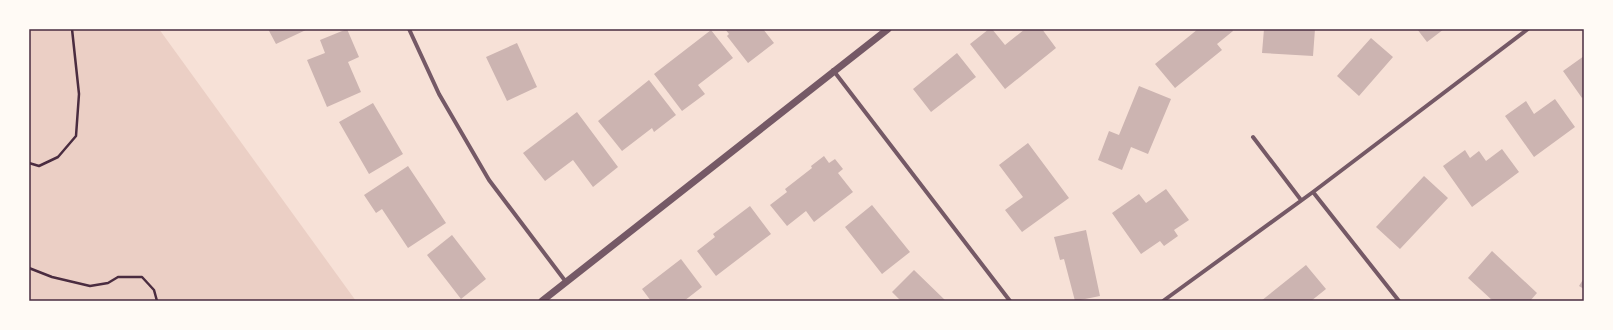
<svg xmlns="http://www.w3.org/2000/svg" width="1613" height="330" font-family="Lato,sans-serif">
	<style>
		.green { fill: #ebcfc5 }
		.building { fill: #ccb4b1 }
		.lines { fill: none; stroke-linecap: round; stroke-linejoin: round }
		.path { stroke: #4a2c40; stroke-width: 2.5 }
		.minor { stroke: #755966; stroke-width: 4 }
		.tertiary { stroke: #755966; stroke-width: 7 }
		.neatline { fill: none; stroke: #4a2c40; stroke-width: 1.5 }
	</style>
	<rect width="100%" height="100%" fill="#f7e1d7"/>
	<!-- green -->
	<path class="green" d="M29,29H159L356,301H29Z"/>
	<!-- building -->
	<path class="building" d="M268,29H308L276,44Z
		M347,29L359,57L348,62L361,92L327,107L307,60L325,53L320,40Z
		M725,29H763L774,43L748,63L727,36L729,34Z
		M989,29H992L1005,45L1025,29H1042L1056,48L1005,89L970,44Z
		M1198,29H1232L1233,31L1217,44L1222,50L1175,88L1155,64Z
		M1264,29H1315L1313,56L1262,53Z
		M1417,29H1444L1427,42Z
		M711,30L733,58L698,85L705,94L682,111L654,74Z
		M1371,38L1393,57L1359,96L1337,76Z
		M517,43L537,87L507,101L486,57Z
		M957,53L976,77L931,112L913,89Z
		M1584,56V96L1582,98L1563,71Z
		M649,80L676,115L654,132L652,128L622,151L598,121Z
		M1139,86L1171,99L1148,154L1131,147L1122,170L1098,160L1109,131L1119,135Z
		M1555,99L1575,127L1534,157L1505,116L1526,101L1534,114Z
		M373,103L403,154L369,174L339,122Z
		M577,112L618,167L593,187L573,160L545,181L523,153Z
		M1028,143L1069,198L1022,232L1005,210L1023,197L999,165Z
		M1502,149L1519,172L1472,207L1443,166L1465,150L1470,158L1479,151L1486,161Z
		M824,156L829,163L835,159L843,169L838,173L853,192L814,222L806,211L787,226L770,205L787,192L785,189L812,168L811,166Z
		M408,166L446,223L408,248L382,209L376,213L364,195Z
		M1424,176L1448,198L1400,249L1376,227Z
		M1166,189L1189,220L1174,230L1178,236L1164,246L1160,241L1141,254L1112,213L1139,194L1146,203Z
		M872,205L910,252L882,274L845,227Z
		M750,206L771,234L716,276L697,251L715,237L713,234Z
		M1086,230L1100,296L1075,301L1064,259L1060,260L1054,237Z
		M452,235L486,279L461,299L427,255Z
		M1492,251L1537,293L1530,301H1493L1468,278Z
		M681,259L702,287L684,301H651L642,289Z
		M1306,265L1326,289L1311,301H1261Z
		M914,270L946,301H901L892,292Z
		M1584,278V289L1579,286Z"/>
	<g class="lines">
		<!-- path -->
		<path class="path" d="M29,163L39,166L58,157L76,136L79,94L72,29
			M29,268L52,277L90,286L108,283L118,277H142L154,290L157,301"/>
		<!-- minor -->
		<path class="minor" d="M409,29L439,94L489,180L566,282
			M833,70L1010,301
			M1253,137L1301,200
			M1313,192L1399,301
			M1163,301L1313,192L1528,29"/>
		<!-- tertiary -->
		<path class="tertiary" d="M542,301L888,29"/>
	</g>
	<!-- border -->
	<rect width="1613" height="330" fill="none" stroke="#fffaf5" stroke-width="60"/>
	<rect x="30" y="30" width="1553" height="270" class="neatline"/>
</svg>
